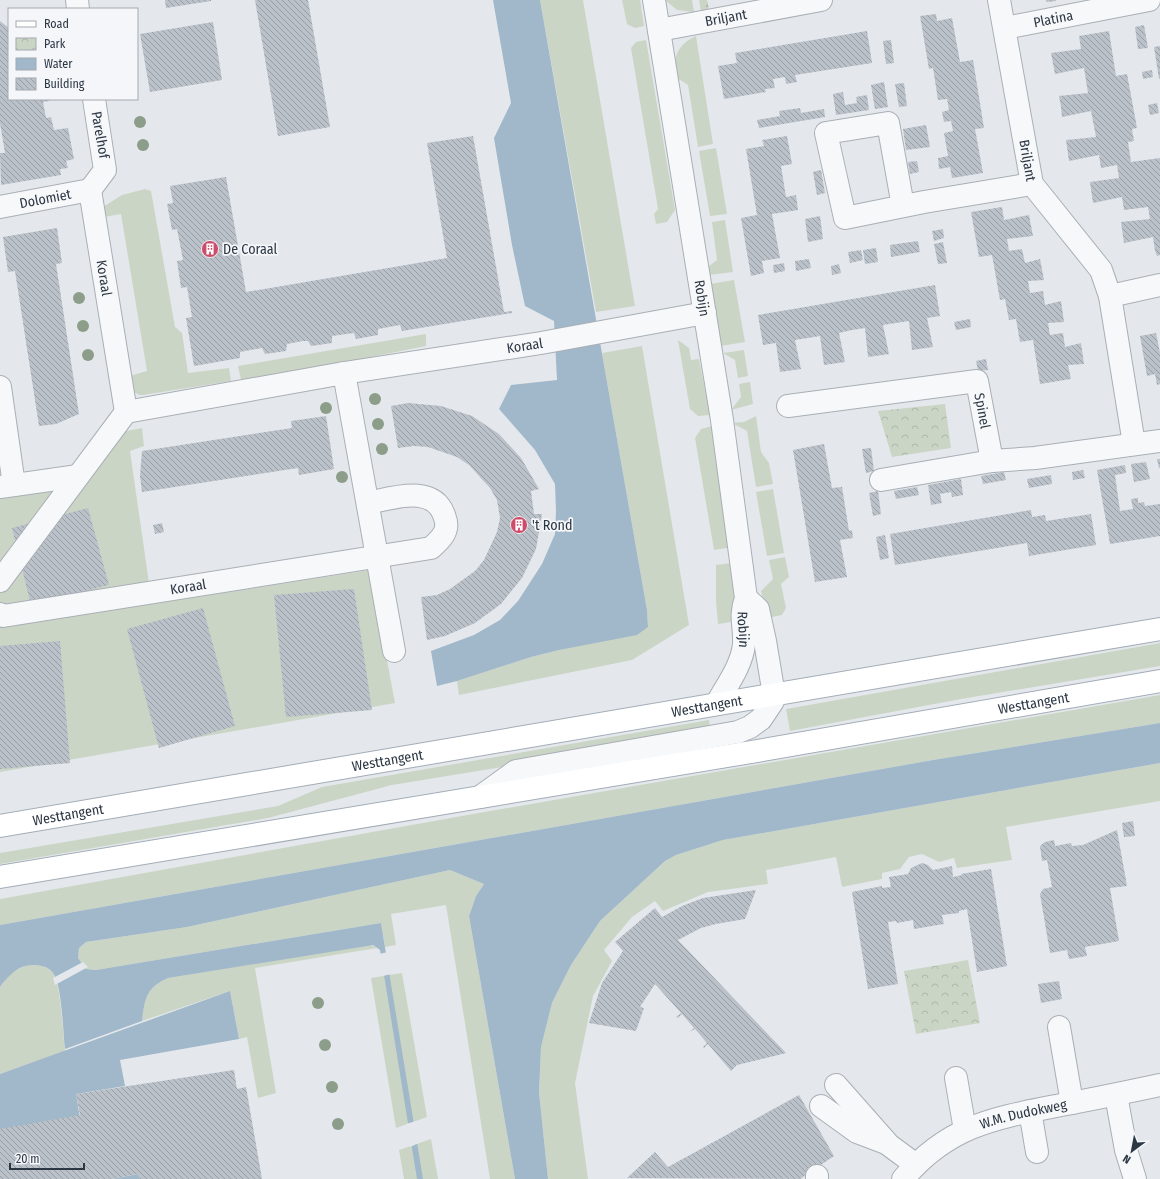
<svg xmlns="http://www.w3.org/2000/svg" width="1160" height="1179" font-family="'Fira Sans Condensed',sans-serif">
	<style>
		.grass { fill: #cbd5c5 }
		.forest { fill: url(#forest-firs) }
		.park { fill: url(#park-crowns) }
		.water { fill: #a0b8ca }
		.pier { fill: #e4e8ec }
		.building { fill: url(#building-back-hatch) }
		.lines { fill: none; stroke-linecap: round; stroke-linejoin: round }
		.minor-casing { stroke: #a9afb6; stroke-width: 24 }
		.major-casing { stroke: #a3adb7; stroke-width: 24 }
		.minor { stroke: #f7f8fa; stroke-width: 22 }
		.major { stroke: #fff; stroke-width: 22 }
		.tree { fill: #8c9d8a }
		.labels { text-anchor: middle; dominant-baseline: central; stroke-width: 3.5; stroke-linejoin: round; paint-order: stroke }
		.street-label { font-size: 14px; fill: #2c3744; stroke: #f4f6f9 }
		.poi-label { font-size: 14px; fill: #2c3744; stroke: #f4f6f9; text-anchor: start }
	</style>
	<defs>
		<pattern id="forest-firs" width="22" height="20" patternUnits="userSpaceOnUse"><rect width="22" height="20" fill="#cbd5c5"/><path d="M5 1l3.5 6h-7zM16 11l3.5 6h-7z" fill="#aeb7aa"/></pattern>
		<pattern id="park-crowns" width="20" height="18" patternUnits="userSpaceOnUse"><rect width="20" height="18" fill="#cbd5c5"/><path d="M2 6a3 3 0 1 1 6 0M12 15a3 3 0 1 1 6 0" fill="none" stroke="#aeb7aa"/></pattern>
		<pattern id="building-back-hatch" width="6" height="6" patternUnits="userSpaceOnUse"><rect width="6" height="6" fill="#bbc1c9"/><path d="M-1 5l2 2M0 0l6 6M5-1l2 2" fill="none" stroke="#989ea5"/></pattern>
	</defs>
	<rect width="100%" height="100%" fill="#e4e8ec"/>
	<!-- grass -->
	<path class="grass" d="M540,0H583L635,306L596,312Z
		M622,0H640L644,26L635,28L627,24Z
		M665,0H692L694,12L677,10Z
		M696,36L713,144L698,147L688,85L676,77C672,57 678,44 696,36Z
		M646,40L675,210L667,222L656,224L654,214L658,209L631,48L636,42Z
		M716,148L727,214L710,216L699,151Z
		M145,189L151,191L175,327L182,333L188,373L229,368L231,381L143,395H139L131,390L129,376L147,371L121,214L104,217L103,207L122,195Z
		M725,220L733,272L709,275L708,267L717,260L712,222Z
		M734,280L745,342L721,346L710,284Z
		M426,334V346L305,370L241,380L238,366Z
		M678,340L689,348L691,360L699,359L710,415L698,416L690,409Z
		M642,346L689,625L632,660L459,695L457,681L531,657L648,627L647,610L602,353Z
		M744,350L748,376L738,378L735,360L723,353Z
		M750,382L753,404L731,410L741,397L739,384Z
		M756,416L761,452L769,463L773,484L756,487L747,431L732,423L744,422Z
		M712,426L733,547L714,550L695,438L701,429Z
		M142,428L144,446L130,451L152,604L370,570L395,703L0,772V497L86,484L121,432Z
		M773,489L784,553L767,556L756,492Z
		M785,557L789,577L781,584L786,608L782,615L767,618L761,591L773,579L769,560Z
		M732,563L737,621L718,624L716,601V565Z
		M1160,643V666L961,699L790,731L786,709Z
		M1160,695V723L933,760L0,925V899L473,814Z
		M709,720L711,733L392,785L268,818L0,864V853L278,806L322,787Z
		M1160,763V801L1006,827L1012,860L957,868L954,858L939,862L922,854L909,857L900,869L882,873V879L842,887L836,857L766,870L768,884L708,892L663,911L655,901L632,917L604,950L612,961L593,996L575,1083L588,1179H548L539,1092L541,1047L552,1003L571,965L600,921L665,861L676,855L723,840Z
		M450,870L484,884L476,896L469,916L515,1179H490L446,905L391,914L396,945L385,947L381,923L96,970L86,969L78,958L79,948L86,942L187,927Z
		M369,944L377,948L255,968L276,1093L258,1098L247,1037L239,1039L230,991L142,1021C145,998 146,988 168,978Z
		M29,964C38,965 45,965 52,972C61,981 63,1036 65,1051L0,1074V987L9,974Z
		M402,973L427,1117L396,1128L371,978Z
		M431,1139L438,1179H404L399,1150Z"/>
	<!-- forest -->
	<path class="forest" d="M699,0H707L709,10L701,12Z"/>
	<!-- park -->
	<path class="park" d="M945,404L951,448L892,457L878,411Z
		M968,960L980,1023L916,1034L904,971Z"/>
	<!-- water -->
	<path class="water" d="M493,0H540L647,610L648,627L637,635L559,650L531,657L457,681L437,686L431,651L474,635L500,620L518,601L542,564L555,534L556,511L555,484L535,450L499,409L511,385L557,380L554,321L525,306L512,245L494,138L511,103Z
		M1160,723V763L723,840L676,855L665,861L600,921L571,965L552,1003L541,1047L539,1092L548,1179H515L469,916L476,896L484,884L450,870L187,927L86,942L79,948L78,958L86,969L96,970L381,923L423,1179H417L380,950L373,945L168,978C146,988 145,998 142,1021L65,1049C63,1032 62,985 53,973C49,967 40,965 34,965C19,964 8,976 0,987V925L933,760Z
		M230,991L239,1039L120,1060L125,1086L76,1094L90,1179H0V1074Z
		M138,1174L140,1179H111Z"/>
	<!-- pier -->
	<path class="pier" d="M388,952L391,974L383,976L379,954Z
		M83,962L88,967L55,985L53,978Z
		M416,1121L419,1143L410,1147L406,1124Z"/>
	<!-- building -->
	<path class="building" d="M165,0H211V1L166,8Z
		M255,0H308L330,127L278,136Z
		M1046,0H1056V1L1046,2Z
		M936,14L937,21L952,18L960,62L973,60L984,128L975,129L983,173L952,178L950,167L939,169L938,158L948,156L944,133L953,131L951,121L944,122L942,112L949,110L947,99L938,100L933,68L929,69L920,16Z
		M0,21L9,28V99H48L49,101L43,102L46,118L51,117L54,130L68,128L74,159L66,161L68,168L60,169L61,175L1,185L0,153H5L0,123Z
		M213,22L222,80L150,92L140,34Z
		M1144,25L1148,48L1138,49L1135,27Z
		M867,31L872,63L795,75L797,82L786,84L785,77L773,79L775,88L765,89L766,92L724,99L718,66L737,63L735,53Z
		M1109,31L1116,76L1127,74L1135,117L1137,128L1132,129L1134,141L1128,142L1131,162L1160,158V255L1157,256L1155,251L1153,237L1124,243L1121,222L1150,219L1148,207L1124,210L1122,197L1093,203L1090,182L1119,178L1117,165L1101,168L1099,155L1069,161L1066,140L1096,137L1091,111L1062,117L1061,107L1059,96L1088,93L1084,68L1055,74L1051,53L1081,49L1079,36Z
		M891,40L894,63L886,64L883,41Z
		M1160,46V79H1159L1154,47Z
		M1152,70L1153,77L1143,79L1142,72Z
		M884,82L888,107L875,109L871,85Z
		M904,83L907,106L899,107L895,84Z
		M843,92L845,105L857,103L856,97L867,95L869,110L836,115L833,94Z
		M1157,103L1159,113L1150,115L1148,105Z
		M800,108L801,113L824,109L825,117L759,128L757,120L780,116L779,111Z
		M926,125L930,147L906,150L903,129Z
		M473,136L504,312L512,311V313L402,331L400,325L378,329V335L356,339L354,333L332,336V343L311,346L308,341H303L287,344L286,351L265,354L262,348L240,352V358L194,366L186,318L192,317L187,287L181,288L177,261L183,260L177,229L172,230L167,204L173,203L170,186L226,177L246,292L447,258L427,143Z
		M787,136L792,164L781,166L786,197L796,195L798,210L772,214L780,258L762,261L764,273L751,276L741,218L757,215L746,149L764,146L762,140Z
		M917,161L919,172L910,174L908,162Z
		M821,170L825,193L817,195L813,172Z
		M1002,207L1004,220L1029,215L1033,236L1007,239L1009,251L1022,249L1025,263L1040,259L1044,280L1028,281L1030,293L1043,291L1045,305L1061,301L1064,322L1048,323L1050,335L1063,333L1065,347L1081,343L1084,364L1068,365L1071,379L1040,384L1033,340L1020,342L1016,319L1009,320L1005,299L1000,300L992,255L979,257L971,212Z
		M820,216L823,239L808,242L805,219Z
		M57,228L62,263L56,264L79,414L56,424L39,426L15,271L8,272L3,237Z
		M943,229L944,238L934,241L932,231Z
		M918,241L920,252L891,257L890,245Z
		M943,242L947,263L938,264L934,244Z
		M876,248L878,262L865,264L863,250Z
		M861,250L863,260L850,263L848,252Z
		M809,259L811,268L796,271L795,261Z
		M784,263L785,271L774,273L773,265Z
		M839,264L841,273L832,275L831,266Z
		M935,285L940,316L927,318L933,347L912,350L909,321L883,325L889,354L868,357L865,328L852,330L839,333L845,362L824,365L820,336L808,338L795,340L801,369L780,372L776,343L763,345L758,315Z
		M970,319L971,327L956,330L954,322Z
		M1156,333L1160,353V384L1157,385L1155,374L1147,376L1140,336Z
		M986,359L988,370L978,371L976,361Z
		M408,403L441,406L472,416L499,434L521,458L539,489L531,491L534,514H542L536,549L522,578L501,604L475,623L445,636L427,640L421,597L437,595L450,589L475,571L484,560L497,532L500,518L497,500L490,488L469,465L457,457L428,447L414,446L398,448L391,406Z
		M326,416L334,469L299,475L298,468L142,492L140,476L142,451L292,428L291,421Z
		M824,444L832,488L842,487L849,531L852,530L853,538L840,540L847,577L815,582L793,450Z
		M871,448L874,471L866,473L862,449Z
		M1157,459H1160V468H1159Z
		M1146,462L1150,479L1134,482L1131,464Z
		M1125,465L1126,473L1115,475L1120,511L1133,509L1131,499L1138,498V503L1144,502L1145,506L1160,504V536L1110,544L1097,470Z
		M1083,470L1085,478L1073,480L1072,472Z
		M1004,472L1006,480L983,484L981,476Z
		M1051,475L1052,484L1029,488L1027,479Z
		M961,479L963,495L952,497L951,492L940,494L942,503L931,505L928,485Z
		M917,487L919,495L896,499L894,491Z
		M878,491L881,514L873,516L869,493Z
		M88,508L109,585L31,605L12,528Z
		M1031,510L1032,517L1045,515L1046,521L1091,514L1096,545L1029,556L1027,543L895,565L890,534Z
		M162,523L164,532L155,534L153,525Z
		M885,535L889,558L880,560L876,537Z
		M354,589L372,710L286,717L274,595Z
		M203,608L235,726L159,748L127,629Z
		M60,641L70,763L0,769V646Z
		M1133,821L1135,836L1124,837L1122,823Z
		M1117,830L1127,886L1110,888L1119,941L1085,947L1087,956L1069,959L1067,950L1050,953L1040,894L1043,889L1052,887L1047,860L1042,861L1040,846L1045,842L1054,840L1055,846L1071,843L1072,846L1083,845Z
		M922,863L928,865L933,870L952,866L953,877L962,875L961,874L991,869L1007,966L977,972L967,909L959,911V913L942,915L944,924L914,929L913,920L897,923L896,921L888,922L898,984L868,989L852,892L882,886V888L891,887L889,877L908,874L911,868Z
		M756,890L745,919L716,924L701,928L678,940L786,1053L737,1065L731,1071L708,1044L704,1048L703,1047L707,1043L695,1029L689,1032L694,1028L682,1014L678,1018L676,1017L681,1013L655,984L640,1007L644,1008L636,1031L589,1023L602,983L623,951L615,942L655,908L662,917L682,906L703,898Z
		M1059,981L1062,999L1041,1003L1038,984Z
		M234,1070L237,1089L246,1087L262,1179H140L138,1174L111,1179H0V1129L80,1115L76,1094Z
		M799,1095L834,1156L800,1179L627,1178L655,1152L668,1167Z"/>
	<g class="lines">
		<!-- minor casing -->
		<g class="minor-casing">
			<g id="minor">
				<path d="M77,0L78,9"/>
				<path id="s1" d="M654,0L722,420L746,598C739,618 745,625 744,644C742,665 727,685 717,703"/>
				<path id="s2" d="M999,0L1032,184L1101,270L1110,296L1134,444"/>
				<path id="s3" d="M1005,28L1149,0"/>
				<path id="s4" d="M659,30L821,0"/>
				<path id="s5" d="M90,190L126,412"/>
				<path d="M90,190L105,170L94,99"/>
				<path d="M903,206L888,123L826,133L845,218L924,202L1032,184"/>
				<path id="s6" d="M0,207L90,190"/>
				<path d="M1110,296L1160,285"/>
				<path d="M344,373L394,651"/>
				<path d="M0,387L14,485"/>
				<path id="s7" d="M788,406L977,381L992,461L1035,458L1160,441"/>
				<path d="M881,480L992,461"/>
				<path d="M0,487L78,476"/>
				<path id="s8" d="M0,581L126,412L344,373L541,343L705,313"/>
				<path id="s9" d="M0,614L3,616L431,548C440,540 450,531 445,518C435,483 393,498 368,503"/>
				<path d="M480,797L516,771L738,732L750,727L761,719L773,701L774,695L765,641L758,609L746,598"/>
				<path d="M1059,1027L1072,1103"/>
				<path d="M956,1078L965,1130"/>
				<path d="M836,1085L889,1145L916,1165"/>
				<path d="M1116,1095L1126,1150L1135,1179"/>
				<path d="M821,1106L857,1132L886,1143"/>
				<path d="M1030,1111L1037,1152"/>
				<path d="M817,1176V1179"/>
				<path id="s10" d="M903,1179C949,1125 995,1118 1061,1105C1094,1099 1127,1092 1160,1085"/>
			</g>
		</g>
		<!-- major casing -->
		<g class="major-casing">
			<g id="major">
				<path id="s11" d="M0,826L1160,629"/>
				<path id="s12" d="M0,877L763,750L1160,681"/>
			</g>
		</g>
		<!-- minor -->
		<use href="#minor" class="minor"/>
		<!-- major -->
		<use href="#major" class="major"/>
	</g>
	<!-- trees -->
	<g class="tree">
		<circle cx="140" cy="122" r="6"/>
		<circle cx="143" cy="145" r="6"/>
		<circle cx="79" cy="298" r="6"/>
		<circle cx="83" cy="326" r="6"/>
		<circle cx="88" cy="355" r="6"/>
		<circle cx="375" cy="399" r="6"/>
		<circle cx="326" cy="408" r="6"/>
		<circle cx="378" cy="424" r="6"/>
		<circle cx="382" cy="449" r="6"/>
		<circle cx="342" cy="477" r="6"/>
		<circle cx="318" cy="1003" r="6"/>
		<circle cx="325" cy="1045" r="6"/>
		<circle cx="332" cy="1087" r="6"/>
		<circle cx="338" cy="1124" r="6"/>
	</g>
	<!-- icons -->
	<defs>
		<g id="building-disc" transform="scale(0.9)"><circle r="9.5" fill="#cc4d6b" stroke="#f4f6f9"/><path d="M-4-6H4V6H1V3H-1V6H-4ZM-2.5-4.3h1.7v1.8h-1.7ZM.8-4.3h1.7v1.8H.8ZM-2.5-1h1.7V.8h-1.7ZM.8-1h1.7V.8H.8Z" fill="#fff"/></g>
	</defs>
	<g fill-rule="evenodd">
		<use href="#building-disc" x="210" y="249"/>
		<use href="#building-disc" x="519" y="525"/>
	</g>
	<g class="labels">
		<!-- street labels -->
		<g class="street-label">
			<text stroke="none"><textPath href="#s4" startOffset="68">Briljant</textPath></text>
			<text stroke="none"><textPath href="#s3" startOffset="49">Platina</textPath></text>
			<text transform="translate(100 135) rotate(80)">Parelhof</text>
			<text stroke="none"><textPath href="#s2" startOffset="163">Briljant</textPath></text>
			<text stroke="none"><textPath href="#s6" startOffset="46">Dolomiet</textPath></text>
			<text stroke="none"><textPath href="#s5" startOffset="89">Koraal</textPath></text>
			<text stroke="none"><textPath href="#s1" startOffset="302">Robijn</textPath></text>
			<text stroke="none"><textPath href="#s8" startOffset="615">Koraal</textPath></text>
			<text stroke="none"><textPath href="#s7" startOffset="221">Spinel</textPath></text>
			<text stroke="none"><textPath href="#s9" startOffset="191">Koraal</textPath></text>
			<text stroke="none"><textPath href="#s1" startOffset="637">Robijn</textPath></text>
			<text stroke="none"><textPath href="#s12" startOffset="1048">Westtangent</textPath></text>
			<text stroke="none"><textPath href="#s11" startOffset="717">Westtangent</textPath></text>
			<text stroke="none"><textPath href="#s11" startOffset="393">Westtangent</textPath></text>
			<text stroke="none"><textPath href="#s11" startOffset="69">Westtangent</textPath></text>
			<text stroke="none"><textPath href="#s10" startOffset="140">W.M. Dudokweg</textPath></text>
		</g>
		<!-- poi labels -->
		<g class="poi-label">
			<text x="223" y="249">De Coraal</text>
			<text x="532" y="525">'t Rond</text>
		</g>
	</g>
	<!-- legend -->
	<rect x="8" y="8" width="130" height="92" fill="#f4f6f9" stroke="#a4aab1"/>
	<rect x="16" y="21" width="20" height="6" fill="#ffffff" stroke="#a4aab1"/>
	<text x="44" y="28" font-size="12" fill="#2c3744">Road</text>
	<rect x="16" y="38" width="20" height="12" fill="url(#park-crowns)" stroke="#a4aab1"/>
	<text x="44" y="48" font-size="12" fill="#2c3744">Park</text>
	<rect x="16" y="58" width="20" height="12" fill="#a0b8ca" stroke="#a4aab1"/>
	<text x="44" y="68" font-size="12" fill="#2c3744">Water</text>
	<rect x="16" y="78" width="20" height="12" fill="url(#building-back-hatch)" stroke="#a4aab1"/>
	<text x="44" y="88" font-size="12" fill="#2c3744">Building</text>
	<!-- north arrow -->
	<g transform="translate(1132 1151) rotate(212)" stroke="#f4f6f9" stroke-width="3" paint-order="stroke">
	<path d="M0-3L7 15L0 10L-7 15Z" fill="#2c3744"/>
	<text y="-6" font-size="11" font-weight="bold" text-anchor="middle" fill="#2c3744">N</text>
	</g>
	<!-- scale -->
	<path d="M10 1163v6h74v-6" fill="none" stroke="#2c3744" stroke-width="2"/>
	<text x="16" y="1163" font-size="12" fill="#2c3744" stroke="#f4f6f9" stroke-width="3" paint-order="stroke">20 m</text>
</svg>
